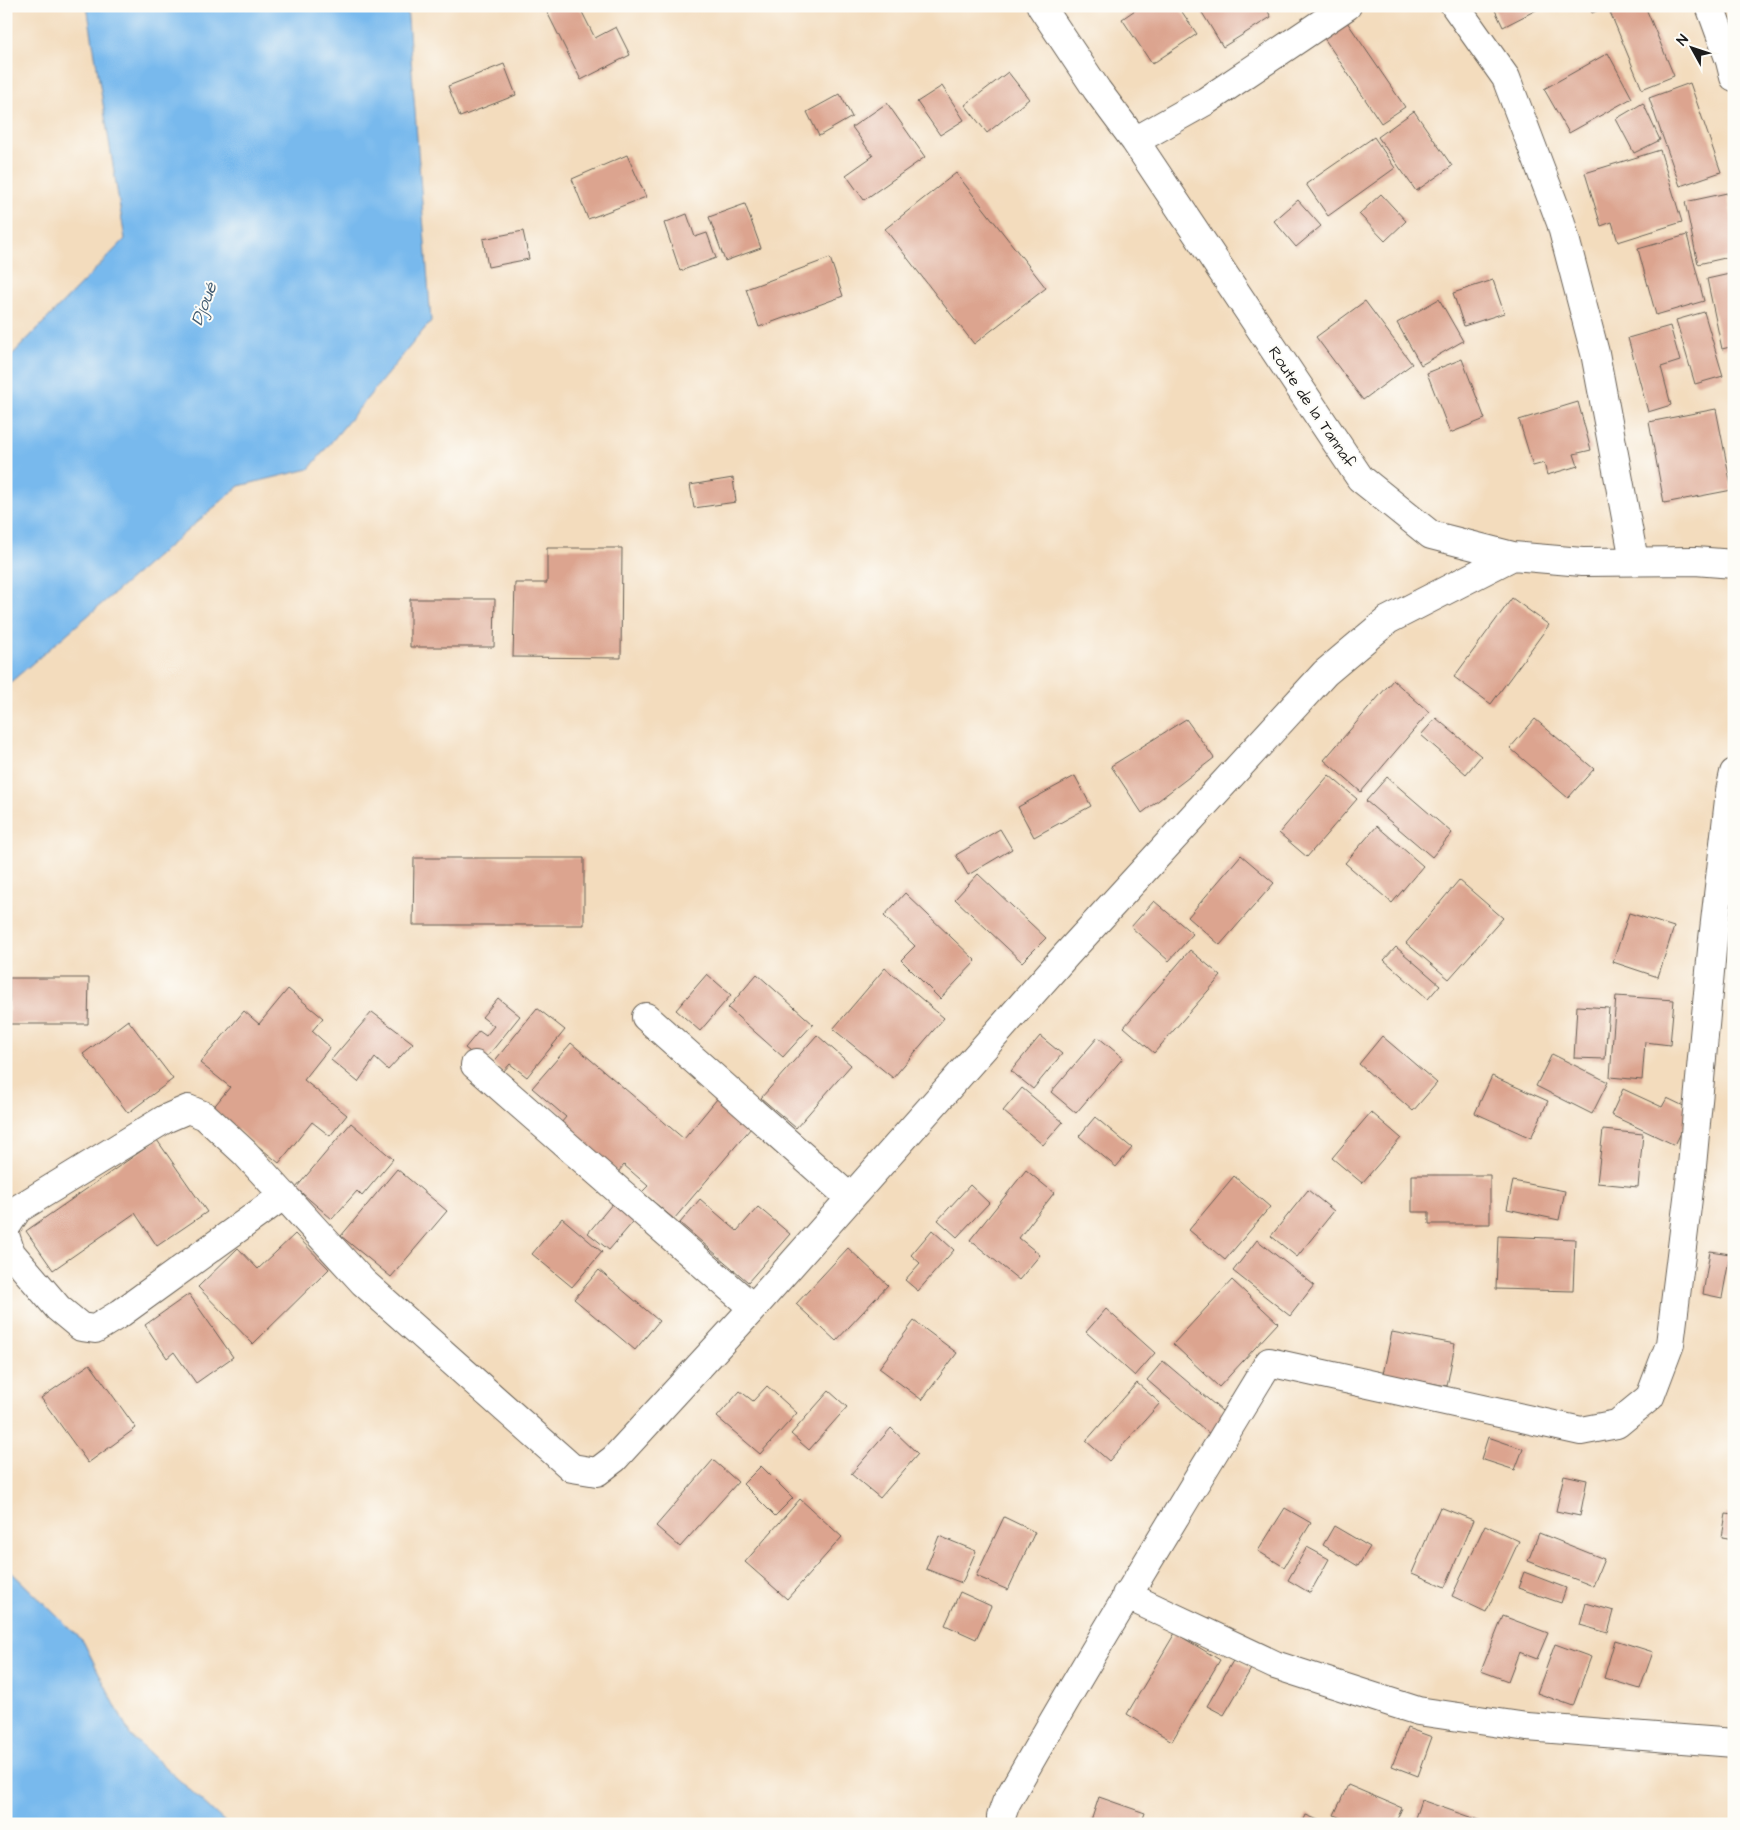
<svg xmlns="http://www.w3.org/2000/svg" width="1740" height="1830" font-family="'Architects Daughter',sans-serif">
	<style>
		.water { fill: #78b9ed; stroke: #4a6a84 }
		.building { fill: #dca48f }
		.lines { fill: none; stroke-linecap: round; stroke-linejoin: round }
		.minor-casing { stroke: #675f54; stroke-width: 30 }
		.minor { stroke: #fff; stroke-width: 28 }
		.labels { text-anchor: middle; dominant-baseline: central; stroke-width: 4; stroke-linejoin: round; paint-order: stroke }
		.street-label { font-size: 16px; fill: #1c1c1c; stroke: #fdfcf7 }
		.water-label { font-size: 18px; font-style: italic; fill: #415b70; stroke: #fdfcf7 }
	</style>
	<rect width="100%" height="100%" fill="#fdfcf7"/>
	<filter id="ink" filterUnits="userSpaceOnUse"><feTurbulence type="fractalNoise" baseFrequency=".02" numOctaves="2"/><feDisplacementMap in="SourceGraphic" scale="10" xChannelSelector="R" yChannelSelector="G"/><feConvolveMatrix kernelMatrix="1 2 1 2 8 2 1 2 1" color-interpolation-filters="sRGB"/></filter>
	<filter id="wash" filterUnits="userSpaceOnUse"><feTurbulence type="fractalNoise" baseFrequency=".0096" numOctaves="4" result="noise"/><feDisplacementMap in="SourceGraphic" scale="20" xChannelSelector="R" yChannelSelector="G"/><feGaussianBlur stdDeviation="1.12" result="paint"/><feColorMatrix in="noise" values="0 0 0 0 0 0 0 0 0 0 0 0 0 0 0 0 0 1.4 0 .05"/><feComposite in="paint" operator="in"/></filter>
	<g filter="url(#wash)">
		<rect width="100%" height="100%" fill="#f3dcbd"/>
		<!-- water -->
		<path class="water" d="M87,6H407L431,321L309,469L239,486L6,686V361L125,239Z
			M6,1567L83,1641L130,1735L227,1824H6Z"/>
		<g id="blocks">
			<!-- building -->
			<path class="building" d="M554,6H579L595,38L616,27L630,55L581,80L546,10Z
				M1141,6H1178L1197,34L1152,64L1122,19Z
				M1198,6H1265L1271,17L1223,47Z
				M1493,6H1544L1503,27Z
				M1589,6H1607L1592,13Z
				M1623,6H1645L1674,76L1642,89L1610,12Z
				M1347,22L1405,107L1381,123L1324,38Z
				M1608,53L1632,98L1569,133L1544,89Z
				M504,64L516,95L460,117L448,86Z
				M1008,72L1029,99L987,133L965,105Z
				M1690,83L1721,172L1680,186L1649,98Z
				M942,86L964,120L940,135L917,102Z
				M840,94L852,117L819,136L807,112Z
				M887,103L925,157L864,200L846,175L873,156L852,127Z
				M1643,103L1660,140L1634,153L1616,119Z
				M1414,111L1452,166L1416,191L1378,137Z
				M1374,137L1395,168L1328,216L1306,184Z
				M1660,150L1682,222L1618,242L1612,222L1601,226L1585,173Z
				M627,155L646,197L588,219L572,179Z
				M956,173L1046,288L974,344L885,229Z
				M1727,193L1734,228V256L1698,264L1685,202Z
				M1381,194L1406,221L1385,241L1359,214Z
				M1298,200L1321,226L1296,247L1274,221Z
				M745,204L761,248L725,261L709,217Z
				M687,214L695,237L707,233L716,258L680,271L664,223Z
				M523,231L529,259L488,267L483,239Z
				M1687,235L1704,301L1656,315L1638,249Z
				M830,258L843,296L759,327L746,289Z
				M1734,273V346L1722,349L1707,279Z
				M1493,280L1504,313L1464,326L1453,293Z
				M1439,299L1463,341L1421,365L1397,323Z
				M1365,301L1412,364L1363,400L1316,337Z
				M1704,312L1723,376L1695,384L1676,320Z
				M1670,326L1680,361L1661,367L1671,405L1648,412L1628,338Z
				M1462,359L1485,419L1450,433L1427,373Z
				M1578,402L1591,450L1574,454L1578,466L1547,475L1544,463L1533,466L1519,420Z
				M1716,409L1732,490L1664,503L1649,422Z
				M733,478L736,502L694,508L690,485Z
				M547,548H622L621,658L513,657L515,583H547Z
				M1512,598L1549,625L1491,704L1454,677Z
				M410,599H495L494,647H410Z
				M1393,680L1429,712L1361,792L1324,760Z
				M1436,718L1481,756L1466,774L1421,735Z
				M1186,719L1214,758L1142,813L1111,766Z
				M1535,719L1594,769L1568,798L1510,748Z
				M1329,775L1357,799L1307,857L1279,833Z
				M1075,776L1091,806L1034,837L1018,807Z
				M1387,777L1452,833L1432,857L1366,801Z
				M1377,826L1423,866L1392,903L1345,863Z
				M1000,829L1012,849L968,875L956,855Z
				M1241,855L1274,883L1220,945L1188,917Z
				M414,858H584V925H413Z
				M978,874L1046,938L1022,962L955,899Z
				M1459,880L1503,918L1449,979L1406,943Z
				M905,893L976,961L940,999L901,960L915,946L884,916Z
				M1154,901L1193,934L1169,961L1131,927Z
				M1629,913L1674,927L1658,977L1613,962Z
				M1396,947L1440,985L1428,999L1384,960Z
				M1190,950L1221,976L1154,1053L1124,1027Z
				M885,968L944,1018L893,1078L833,1029Z
				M707,974L731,995L700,1031L676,1010Z
				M757,974L813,1024L783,1057L728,1008Z
				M9,978H89L88,1024H9Z
				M288,989L323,1018L312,1031L330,1047L304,1080L347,1115L330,1136L312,1122L279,1163L212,1109L230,1087L200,1063L244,1011L259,1024Z
				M1616,996L1674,1000L1670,1045L1645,1042L1642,1080L1610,1077Z
				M498,998L520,1016L483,1062L465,1048L479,1031L486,1036L494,1026L482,1017Z
				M1577,1006L1609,1008L1605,1059L1574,1058Z
				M537,1008L565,1030L527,1077L510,1064L503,1072L493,1063Z
				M372,1012L413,1043L388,1070L375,1058L358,1082L331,1060Z
				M128,1020L173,1079L128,1113L83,1054Z
				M817,1035L851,1065L796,1128L761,1098Z
				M1040,1036L1062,1054L1033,1089L1011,1071Z
				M1382,1036L1437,1083L1413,1111L1359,1064Z
				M1098,1037L1123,1058L1076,1113L1051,1092Z
				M571,1043L684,1139L717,1099L751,1128L674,1219L642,1192L648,1186L624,1165L618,1172L561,1123L566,1117L532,1088Z
				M1552,1054L1608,1082L1592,1114L1536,1086Z
				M1492,1076L1548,1101L1531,1138L1475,1113Z
				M1022,1088L1063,1122L1043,1145L1003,1111Z
				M1623,1089L1662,1107L1667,1098L1692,1110L1675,1145L1611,1115Z
				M1371,1112L1401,1138L1362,1183L1332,1158Z
				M1095,1117L1132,1148L1116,1167L1079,1136Z
				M351,1123L393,1159L362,1196L357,1191L332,1219L296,1188Z
				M1603,1130L1643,1134L1638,1187L1597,1183Z
				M157,1140L207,1212L157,1246L135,1213L53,1270L26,1231Z
				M397,1169L447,1211L391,1277L341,1236Z
				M1026,1170L1054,1193L1019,1238L1040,1255L1019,1280L970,1240Z
				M1412,1175H1490V1224H1429V1212H1412Z
				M1234,1176L1270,1207L1225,1260L1189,1230Z
				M1513,1181L1565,1191L1559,1220L1507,1209Z
				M970,1185L989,1203L957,1237L938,1220Z
				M1308,1190L1334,1211L1297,1257L1271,1236Z
				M618,1197L639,1215L609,1250L588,1233Z
				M700,1199L737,1231L758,1207L790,1234L748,1282L680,1223Z
				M562,1218L602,1252L572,1287L532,1254Z
				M932,1230L954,1250L918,1291L905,1280L920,1263L911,1255Z
				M295,1234L329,1269L253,1344L198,1287L238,1248L258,1269Z
				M1498,1236L1575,1239L1573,1291L1496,1289Z
				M1257,1240L1314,1285L1290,1316L1233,1271Z
				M848,1248L888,1285L836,1341L796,1304Z
				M1710,1251L1730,1254L1722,1298L1703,1294Z
				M599,1270L659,1321L635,1350L574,1299Z
				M1232,1280L1278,1323L1219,1387L1173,1344Z
				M189,1294L233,1357L196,1383L174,1352L167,1358L145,1325Z
				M1106,1309L1155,1353L1135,1376L1086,1332Z
				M914,1321L957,1353L922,1400L879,1368Z
				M1392,1332L1455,1344L1447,1386L1383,1374Z
				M1163,1361L1228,1416L1212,1436L1147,1380Z
				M90,1364L136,1428L88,1463L41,1398Z
				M1137,1383L1160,1403L1109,1461L1086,1441Z
				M767,1386L797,1413L760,1454L717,1417L740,1391L753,1401Z
				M829,1391L847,1407L809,1450L791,1434Z
				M891,1428L918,1454L880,1498L851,1474Z
				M1488,1437L1523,1449L1515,1470L1481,1459Z
				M713,1460L738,1482L680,1547L656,1526Z
				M761,1466L793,1498L775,1516L743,1484Z
				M1564,1475L1587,1480L1580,1516L1556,1511Z
				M800,1499L842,1537L787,1599L745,1562Z
				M1440,1507L1473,1520L1445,1587L1412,1573Z
				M1285,1508L1311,1523L1284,1567L1258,1551Z
				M1726,1514L1734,1515V1539L1722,1537Z
				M1004,1517L1035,1532L1008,1590L976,1576Z
				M1485,1525L1519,1541L1486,1612L1452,1596Z
				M1334,1526L1370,1547L1358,1566L1323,1545Z
				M1539,1533L1604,1559L1593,1586L1528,1561Z
				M939,1536L976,1551L962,1583L926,1569Z
				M1307,1547L1329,1559L1310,1593L1288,1580Z
				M1524,1572L1566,1588L1561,1603L1518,1588Z
				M960,1592L991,1606L976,1639L945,1625Z
				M1586,1603L1614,1611L1608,1633L1580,1625Z
				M1503,1616L1548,1633L1537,1659L1519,1652L1508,1681L1481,1671Z
				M1175,1633L1220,1660L1172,1741L1127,1714Z
				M1615,1640L1653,1652L1640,1689L1604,1678Z
				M1555,1644L1591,1657L1573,1706L1537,1693Z
				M1234,1659L1251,1669L1224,1715L1207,1706Z
				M1407,1728L1432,1737L1418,1776L1392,1766Z
				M1348,1785L1402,1808L1395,1824H1354L1334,1815Z
				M1099,1797L1145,1813L1141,1824H1090Z
				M1421,1800L1484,1822V1824H1413Z
				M1306,1815L1328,1824H1302Z"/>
		</g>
	</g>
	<g filter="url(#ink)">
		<use href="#blocks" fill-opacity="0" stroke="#675f54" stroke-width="1"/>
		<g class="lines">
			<!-- minor casing -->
			<g class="minor-casing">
				<path id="minor" d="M1041,6L1097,90L1135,141L1360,478L1431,535L1513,556L1582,562L1695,561L1734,564
					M1455,6L1506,78L1561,223L1595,353L1634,560
					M1710,6L1730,61L1734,77
					M1135,141L1206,101L1347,6
					M646,1017L850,1198
					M475,1065L753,1308
					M6,1227L18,1209L165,1119L188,1109L205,1116L245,1153L363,1282L572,1468L597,1472L614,1459L753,1308L1067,954L1325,673L1388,620L1513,556
					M6,1238L11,1253L58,1308L81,1327L95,1329L121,1313L284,1195
					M1126,1595L1275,1665L1418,1711L1527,1727L1734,1743
					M1002,1824L1001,1817L1006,1803C1091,1654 1180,1508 1269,1362L1581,1431L1617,1424L1650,1397L1670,1344L1692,1166L1713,939L1730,791L1734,773"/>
			</g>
			<!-- minor -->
			<use href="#minor" class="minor"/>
		</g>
	</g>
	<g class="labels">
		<!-- street labels -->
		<g class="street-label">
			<text transform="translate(1312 407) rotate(56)">Route de la Tannaf</text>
		</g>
		<!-- water labels -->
		<g class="water-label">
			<text transform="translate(204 304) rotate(-69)">Djoué</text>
		</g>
	</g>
	<!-- margin -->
	<rect width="1740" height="1830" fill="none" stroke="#fdfcf7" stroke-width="25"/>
	<!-- north arrow -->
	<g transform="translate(1692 48) rotate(310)" stroke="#fdfcf7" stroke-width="4" paint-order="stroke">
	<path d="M0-4L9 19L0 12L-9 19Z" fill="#1c1c1c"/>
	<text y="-8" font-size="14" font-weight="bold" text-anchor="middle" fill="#1c1c1c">N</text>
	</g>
</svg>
